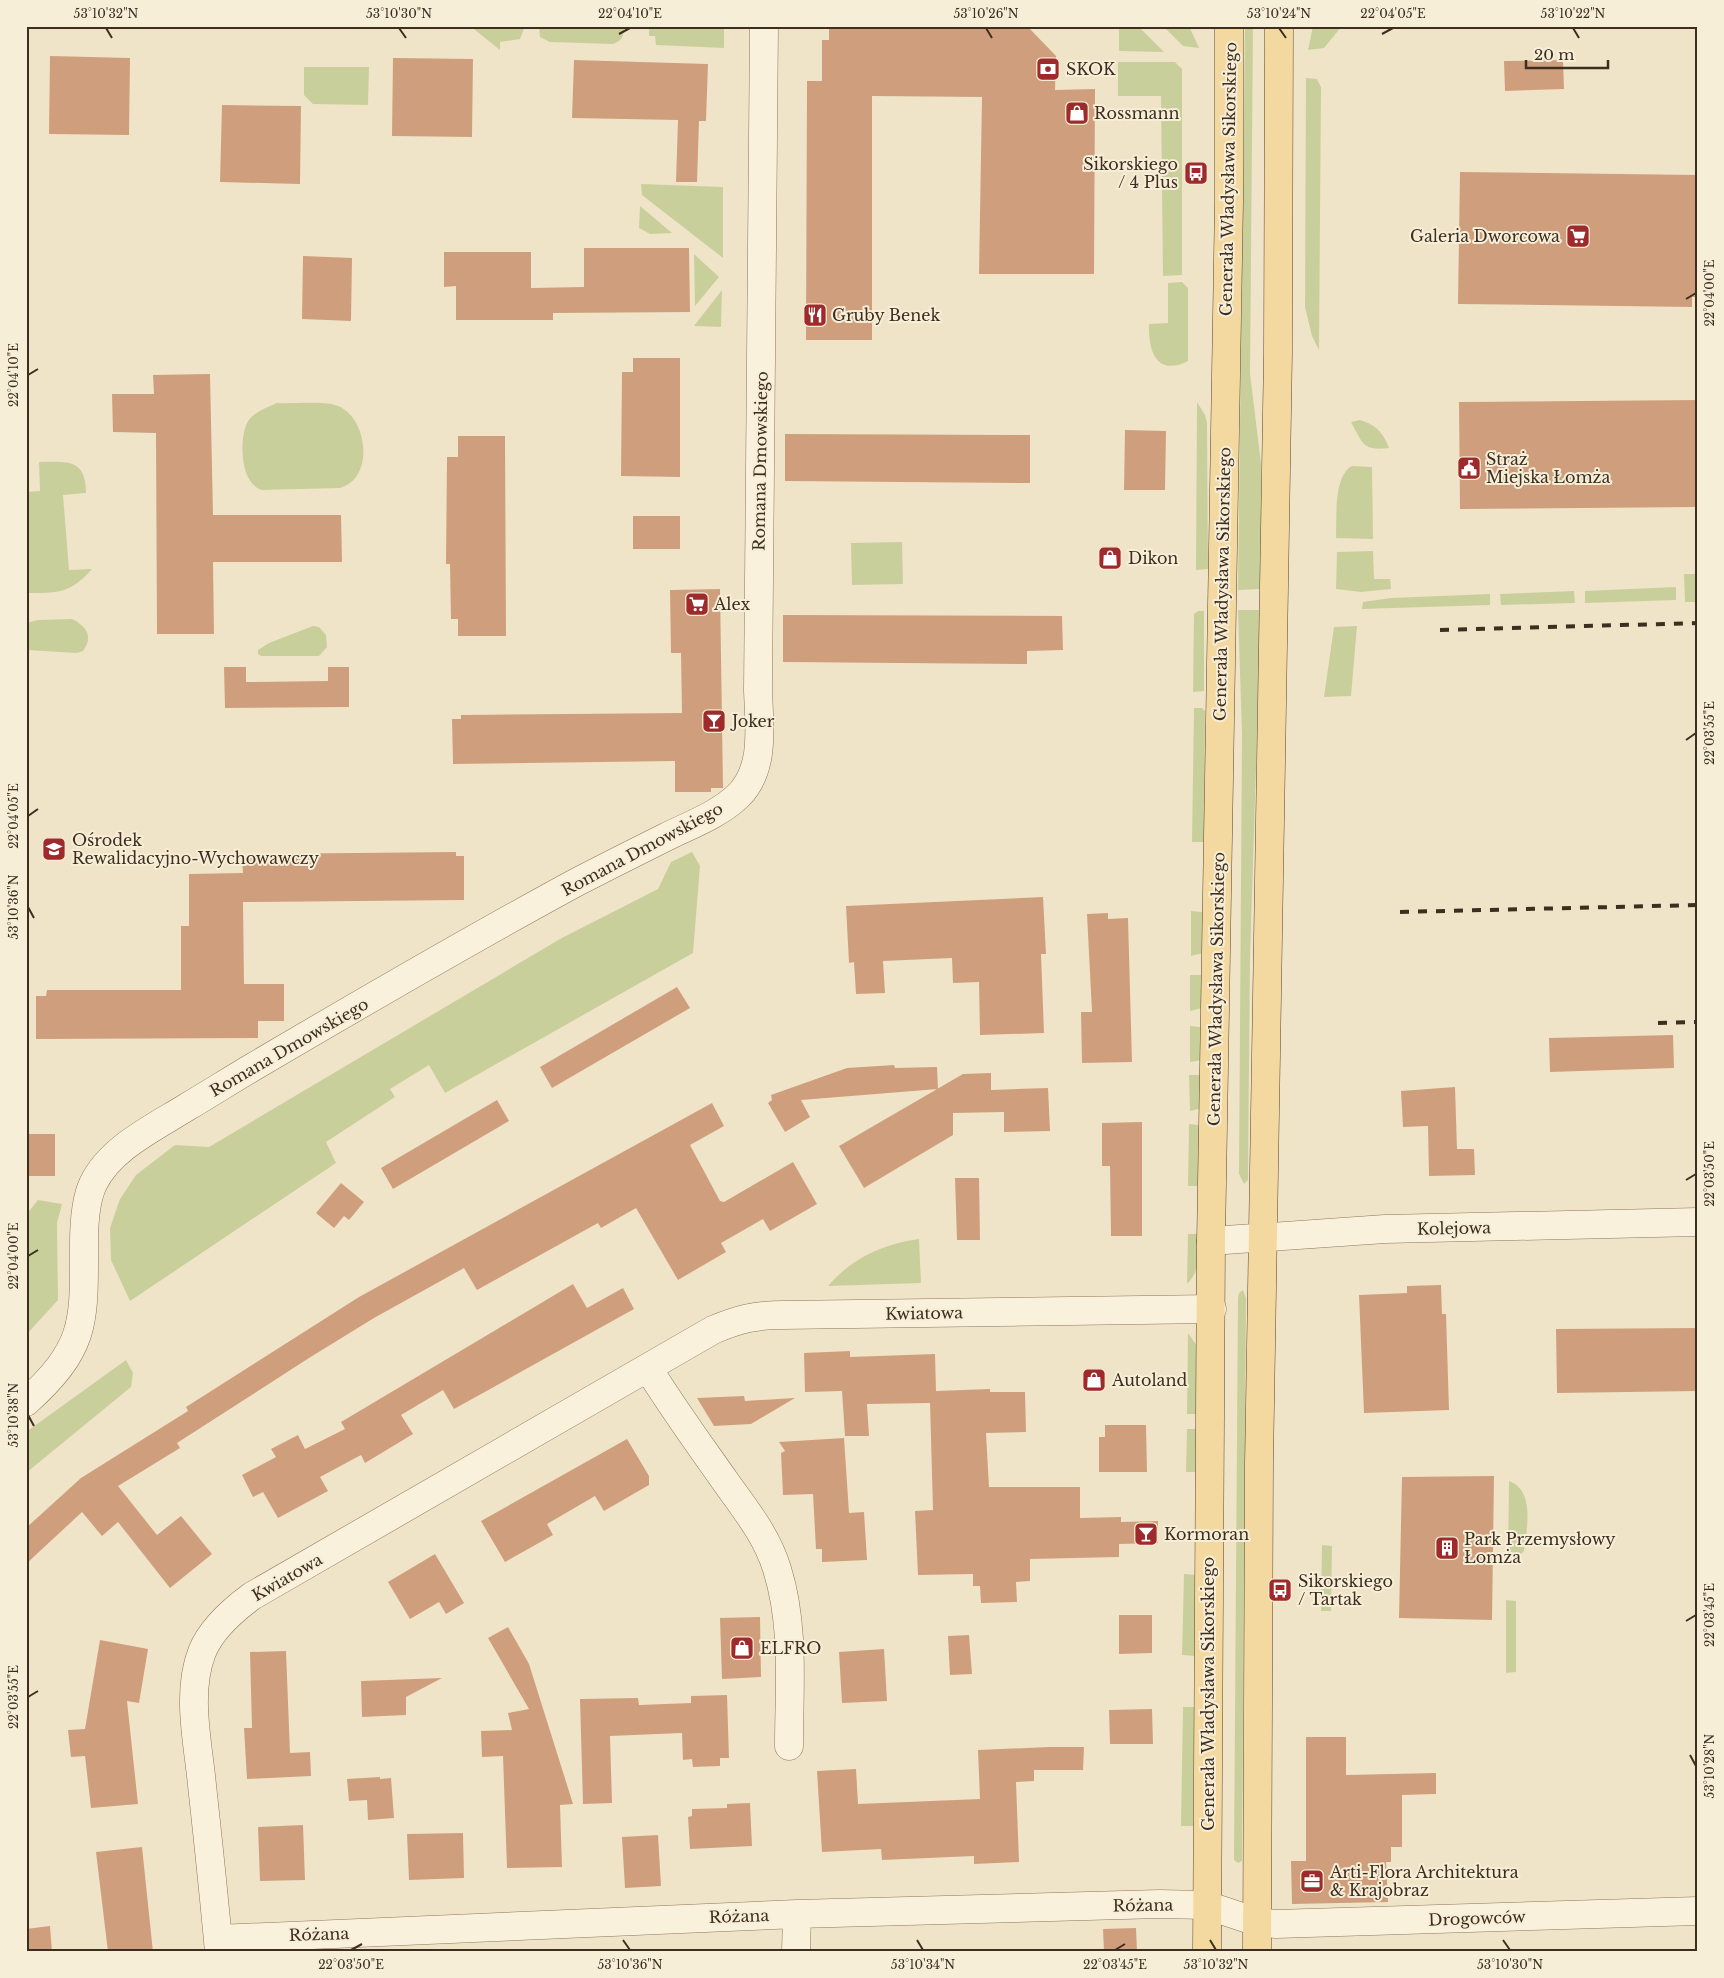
<svg xmlns="http://www.w3.org/2000/svg" width="1724" height="1978" font-family="'Libre Baskerville',serif">
	<style>
		.green { fill: #c9cf9b }
		.building { fill: #cf9f7d }
		.lines { fill: none; stroke-linecap: round; stroke-linejoin: round }
		.minor-casing { stroke: #8d765c; stroke-width: 29 }
		.major-casing { stroke: #5b4430; stroke-width: 29 }
		.minor { stroke: #faf1dc; stroke-width: 28 }
		.major { stroke: #f3d9a0; stroke-width: 28 }
		.rail { stroke: #3d2e20; stroke-width: 4; stroke-dasharray: 9 9; stroke-linecap: butt }
		.ticks { fill: none; stroke: #3d2e20; stroke-width: 2 }
		.labels { text-anchor: middle; dominant-baseline: central; stroke-width: 4; stroke-linejoin: round; paint-order: stroke }
		.poi-label { font-size: 16px; fill: #3d2e20; stroke: #f7eed8; text-anchor: start }
		.street-label { font-size: 16px; fill: #3d2e20; stroke: #f7eed8 }
		.neatline { fill: none; stroke: #3d2e20; stroke-width: 2 }
		.ticks-label { font-size: 12px; text-anchor: middle; fill: #3d2e20 }
	</style>
	<rect width="100%" height="100%" fill="#f0e4c8"/>
	<!-- green -->
	<path class="green" d="M470,26H525L520,39L500,42V50Z
		M539,26H624C624,36 622,41 613,44L550,42L540,37Z
		M649,26H724V48L656,45L655,36H649Z
		M1119,26H1138L1164,52L1119,51Z
		M1163,26H1189L1199,48L1183,46Z
		M1245,26H1253L1250,373L1261,464V589L1238,590Z
		M1313,26H1342L1324,48L1308,50Z
		M1118,62H1175L1182,69V275L1163,276L1161,96H1118Z
		M304,67H369L368,105L313,104L304,95Z
		M1306,78L1317,79L1321,87L1319,350L1312,336L1305,307Z
		M641,184L723,187V258L642,195Z
		M640,206L672,233L650,234L639,228Z
		M694,254L719,277L695,306Z
		M1182,282L1188,288V361C1156,377 1148,350 1149,324L1168,323V283Z
		M722,290L721,327L694,326Z
		M1197,402L1205,415L1207,423L1208,569L1196,570Z
		M277,403C292,404 322,401 335,405C364,413 374,465 350,483C347,485 343,487 340,488L262,490C240,484 239,440 247,423C253,412 266,408 277,403Z
		M1360,420C1376,425 1383,432 1389,448C1363,451 1363,444 1351,422Z
		M39,462C67,462 86,458 86,493L63,495L69,570L92,569C70,594 58,593 26,593V492L40,491Z
		M1352,466L1372,467L1373,539L1336,538C1337,519 1333,476 1352,466Z
		M902,542L903,584L852,585L851,543Z
		M1373,551L1374,579H1390L1391,589L1361,592L1336,589L1337,552Z
		M1684,574H1698V602H1685Z
		M1676,587V600L1585,603V591Z
		M1574,591L1575,603L1501,605L1500,594Z
		M1490,594V605L1362,609L1363,602L1391,598Z
		M1238,610H1261L1250,958L1248,1175V1180L1244,1184L1239,1174L1242,734Z
		M1198,611H1204V691L1193,692L1194,614Z
		M72,619C86,626 94,636 83,651L77,653L26,650V623L38,620Z
		M313,626L319,627L326,635L327,647L319,656H261L258,654V650L269,643Z
		M1357,626L1351,696L1324,697L1334,627Z
		M1194,708H1202L1205,711L1204,842H1192Z
		M692,852L700,866L693,953L445,1093L429,1065L390,1089L395,1097L326,1142L336,1163L130,1301L111,1260L110,1228L120,1199L136,1175L175,1145L209,1147L560,939L658,889L671,862Z
		M1191,911L1202,912L1204,915L1203,953L1191,956Z
		M1190,975H1201L1203,978L1202,1008L1190,1011Z
		M1190,1026L1200,1027L1203,1029L1202,1060L1190,1062Z
		M1189,1075H1200L1202,1078V1108L1190,1111Z
		M1189,1124L1198,1125L1201,1129L1200,1183L1197,1186H1188Z
		M38,1200L62,1204L57,1223L58,1300L26,1335V1215Z
		M1188,1234H1200C1199,1253 1201,1270 1187,1284Z
		M919,1239L921,1283L828,1286C852,1258 883,1244 919,1239Z
		M1243,1290L1246,1298L1242,1861L1238,1863L1234,1860V1854L1238,1298L1239,1293Z
		M1188,1333L1197,1346L1198,1414H1187Z
		M126,1360L133,1373L131,1387L26,1473V1432Z
		M1187,1429H1197L1196,1472H1186Z
		M1509,1481C1535,1490 1527,1529 1524,1551L1519,1556L1508,1559Z
		M1322,1545L1332,1546L1331,1611H1321Z
		M1184,1574L1197,1575L1195,1656L1182,1655Z
		M1506,1600L1516,1601V1672L1506,1673Z
		M1183,1707H1195L1193,1826H1181Z"/>
	<!-- building -->
	<path class="building" d="M829,26H983V29H1030L1056,56L1055,90L1095,89L1094,274H979L982,97L872,96V340H806L807,81H822V40H829Z
		M50,56L130,58L129,135L49,134Z
		M393,58L473,59L472,137L392,136Z
		M574,60L708,64L706,121H699L697,182H676L678,120L572,118Z
		M1563,60L1564,89L1505,91L1504,61Z
		M222,105L301,106L300,184L220,182Z
		M1460,172L1698,175V297H1692V307L1458,304Z
		M584,248H689L690,312L553,313V320H456V286L444,287V252H531V288L584,287Z
		M303,256L352,258L351,321L302,319Z
		M633,358H680V477L621,476L622,372H633Z
		M210,374L213,515H341L342,562H213L214,634H157L156,433L113,432L112,394H154L153,375Z
		M1698,400V507L1460,509L1459,402Z
		M1125,430L1166,431L1165,490H1124Z
		M785,434L1030,435V483L785,481Z
		M458,436H505L506,636H458V619H451L450,564H446L447,457H458Z
		M633,516H680V549H633Z
		M720,589L723,788H711V792H675V761L453,764L452,719H461V715L682,713L681,653H671L670,590Z
		M783,615L1062,616L1063,650L1027,651V664L783,662Z
		M224,667H246V682L328,681V667H349V707L225,708Z
		M456,852V856H464V900L243,902L244,984H284V1021H258V1038L36,1039V996H46L47,990H181V926H189V874L243,873L242,858H251V854Z
		M1043,897L1046,954H1041L1044,1033L980,1035L979,982L953,983L952,958L883,961L885,993L856,994L854,962L849,963L846,906Z
		M1108,913V919L1128,918L1132,1062L1082,1063L1081,1012H1092L1087,914Z
		M677,987L690,1008L552,1088L540,1067Z
		M1673,1035L1674,1068L1550,1072L1549,1038Z
		M894,1065L895,1068L937,1067L938,1089L801,1100L810,1117L785,1132L768,1103L772,1100L771,1095L847,1068Z
		M991,1073V1090L1048,1088L1050,1131L1004,1132V1112L953,1113V1135L864,1188L839,1146L963,1074Z
		M1455,1087L1457,1149H1474L1475,1175L1429,1176L1428,1126L1403,1127L1401,1091Z
		M497,1100L509,1121L393,1189L381,1168Z
		M712,1103L724,1126L690,1145L720,1201L724,1202L793,1162L817,1204L770,1231L763,1219L721,1243L726,1252L678,1280L636,1208L601,1228L598,1223L477,1290L464,1268L374,1318L309,1358L177,1443L180,1448L118,1486L157,1535L181,1516L212,1554L170,1588L118,1522L102,1536L82,1512L26,1564V1528L81,1478L188,1411L186,1407L359,1297Z
		M1142,1122V1236H1111L1110,1166H1102V1123Z
		M26,1134H55V1176H26Z
		M955,1178H979L980,1240H957Z
		M341,1183L364,1202L349,1220L344,1216L334,1228L316,1213Z
		M573,1284L587,1308L623,1288L634,1309L454,1409L443,1390L401,1415L413,1434L365,1463L361,1455L320,1477L328,1491L278,1518L263,1492L253,1497L242,1475L276,1457L271,1449L298,1435L305,1449L345,1429L341,1422Z
		M1441,1285L1442,1314H1446L1449,1410L1364,1413L1359,1295L1407,1293V1286Z
		M1698,1328V1391L1557,1393L1556,1329Z
		M850,1351V1357L935,1354L936,1391L990,1389V1392H1025L1026,1432L986,1433L989,1487H1080V1518L1121,1517V1522L1158,1521V1543L1119,1544V1557L1030,1559V1581L1016,1582L1017,1602L981,1603L980,1586H973V1574L918,1575L915,1511L933,1510L930,1403L867,1404L869,1436H845L842,1391L805,1392L804,1353Z
		M744,1396L745,1401L795,1398L751,1424L714,1426L697,1398Z
		M1105,1425H1146L1147,1472H1099V1437H1105Z
		M844,1438L849,1513L864,1512L867,1560L822,1562V1549H816L813,1494L783,1495L781,1453L785,1451L779,1442Z
		M627,1439L649,1476V1485L604,1511L595,1496L547,1524L553,1535L505,1562L481,1521Z
		M1494,1476L1492,1620L1399,1618L1402,1477Z
		M435,1554L464,1603L446,1614L439,1602L410,1619L388,1582Z
		M1119,1615H1152V1653L1119,1654Z
		M760,1617L761,1677L722,1679L720,1618Z
		M508,1627L529,1664L573,1804L560,1805L562,1867L507,1868L503,1756L482,1757L481,1731L512,1730L508,1713L529,1709L488,1638Z
		M969,1635L972,1674L950,1675L948,1636Z
		M100,1640L148,1649L139,1703L127,1701L138,1804L91,1808L85,1756L71,1757L68,1730L85,1729Z
		M884,1649L887,1701L842,1703L839,1652Z
		M286,1651L290,1753L310,1752L311,1776L247,1779L244,1728H252L250,1652Z
		M442,1678L406,1697V1715L362,1717L361,1681Z
		M727,1695L729,1758H720V1766L693,1767L692,1759L683,1760L682,1733L610,1736L612,1803L583,1804L580,1699L638,1698L639,1705L691,1703V1696Z
		M1152,1709L1153,1744H1110L1109,1710Z
		M1306,1737H1346V1775L1436,1773V1794L1402,1795V1847H1391V1862H1386L1388,1902L1292,1904L1291,1861H1306Z
		M1049,1747H1084L1083,1770H1034V1781L1016,1782L1019,1862L974,1864V1856L882,1860L881,1849L822,1852L817,1771L856,1769L858,1804L980,1799L978,1750Z
		M380,1777V1779L391,1778L394,1818L368,1820L367,1800L349,1801L347,1779Z
		M750,1803L752,1846L690,1849L688,1817L692,1816V1809L727,1808V1804Z
		M303,1825L305,1880L260,1881L258,1827Z
		M463,1833L464,1878L409,1880L407,1834Z
		M658,1835L661,1886L625,1888L622,1837Z
		M142,1847L153,1952H108L96,1852Z
		M50,1926L52,1952H26V1929Z
		M1136,1928L1137,1952H1104L1103,1929Z"/>
	<g class="lines">
		<!-- minor casing -->
		<g class="minor-casing">
			<path id="minor" d="M1211,1241L1385,1229L1698,1222
				M648,1368C672,1407 699,1444 725,1481C745,1509 767,1536 777,1569C795,1626 789,1687 789,1746
				M26,1402C87,1347 84,1322 84,1244C84,1225 85,1201 93,1184C110,1148 155,1127 187,1107C209,1094 231,1080 253,1067C360,1004 468,941 577,882C606,867 636,852 666,837C690,825 718,815 738,796C766,769 759,725 758,690L764,26
				M218,1939L797,1914L1159,1904L1206,1905L1257,1922L1276,1924L1698,1911
				M219,1952C214,1896 208,1840 202,1785C198,1743 186,1693 202,1652C211,1629 233,1610 252,1596L713,1330C739,1319 755,1315 783,1315L1212,1309
				M796,1952L797,1914"/>
		</g>
		<!-- major casing -->
		<g class="major-casing">
			<path id="major" d="M1207,1952L1211,1241L1229,201V26
				M1257,1952L1259,1464L1278,353L1279,26"/>
		</g>
		<!-- minor -->
		<use href="#minor" class="minor"/>
		<!-- major -->
		<use href="#major" class="major"/>
		<!-- rail -->
		<path class="rail" d="M1440,630L1698,623
			M1400,912L1698,905
			M1658,1023L1698,1022"/>
	</g>
	<!-- ticks -->
	<path class="ticks" d="M106,28L112,38M399,28L406,38M986,28L992,38M1279,28L1286,38M1573,28L1579,38M619,34L630,28M1382,34L1393,28M1686,299L1696,293M28,375L38,369M1686,740L1696,733M28,816L38,809M28,907L34,918M1686,1180L1696,1174M28,1256L38,1250M28,1415L34,1426M1686,1621L1696,1615M28,1697L38,1691M1690,1755L1696,1766M623,1940L630,1950M917,1940L923,1950M1210,1940L1216,1950M1503,1940L1510,1950M351,1950L362,1944M1115,1950L1125,1944"/>
	<!-- icons -->
	<defs>
		<g id="bank-square" transform="scale(1.25)"><rect x="-9" y="-9" width="18" height="18" rx="4" fill="#9e2a2b" stroke="#f7eed8"/><path d="M-6-4H6V4H-6ZM0-2.3a2.3 2.3 0 1 0 0 4.6a2.3 2.3 0 1 0 0-4.6Z" fill="#fff"/></g>
		<g id="shop-square" transform="scale(1.25)"><rect x="-9" y="-9" width="18" height="18" rx="4" fill="#9e2a2b" stroke="#f7eed8"/><path d="M-5-2.5h2.3a2.7 3.5 0 0 1 5.4 0H5L5.5 6h-11ZM-1.5-2.5h3a1.5 2.3 0 0 0-3 0Z" fill="#fff"/></g>
		<g id="bus-square" transform="scale(1.25)"><rect x="-9" y="-9" width="18" height="18" rx="4" fill="#9e2a2b" stroke="#f7eed8"/><path d="M-5-6H5V4H4V6H2V4H-2V6H-4V4H-5ZM-3.5-4V0h7V-4ZM-3.5 1.2v1.5H-2V1.2ZM2 1.2v1.5H3.5V1.2Z" fill="#fff"/></g>
		<g id="supermarket-square" transform="scale(1.25)"><rect x="-9" y="-9" width="18" height="18" rx="4" fill="#9e2a2b" stroke="#f7eed8"/><path d="M-6-5.5h2.5l.6 2H6L4.5 2H-2.5L-4.4-4H-6ZM-1.5 3.2a1.3 1.3 0 1 0 .1 0ZM3 3.2a1.3 1.3 0 1 0 .1 0Z" fill="#fff"/></g>
		<g id="restaurant-square" transform="scale(1.25)"><rect x="-9" y="-9" width="18" height="18" rx="4" fill="#9e2a2b" stroke="#f7eed8"/><path d="M-5-6h1v4h1v-4h1v4h1v-4h1v5L-1.5 .5V6h-2V.5L-5-1ZM5-6V6H3V1.5H1.5Q1.5-4 5-6Z" fill="#fff"/></g>
		<g id="civic-square" transform="scale(1.25)"><rect x="-9" y="-9" width="18" height="18" rx="4" fill="#9e2a2b" stroke="#f7eed8"/><path d="M-.6-6.5H3V-4.5H.6V-3L4-1V1h2V6H-6V1h2V-1L-.6-3ZM-1.2 2.5V6h2.4V2.5Z" fill="#fff"/></g>
		<g id="bar-square" transform="scale(1.25)"><rect x="-9" y="-9" width="18" height="18" rx="4" fill="#9e2a2b" stroke="#f7eed8"/><path d="M-6-5H6L.8 .8V4.5H3.5V6h-7V4.5H-.8V.8Z" fill="#fff"/></g>
		<g id="school-square" transform="scale(1.25)"><rect x="-9" y="-9" width="18" height="18" rx="4" fill="#9e2a2b" stroke="#f7eed8"/><path d="M0-5L7-2L0 1L-7-2ZM-4 1L0 2.5L4 1V4Q0 6-4 4Z" fill="#fff"/></g>
		<g id="building-square" transform="scale(1.25)"><rect x="-9" y="-9" width="18" height="18" rx="4" fill="#9e2a2b" stroke="#f7eed8"/><path d="M-4-6H4V6H1V3H-1V6H-4ZM-2.5-4.3h1.7v1.8h-1.7ZM.8-4.3h1.7v1.8H.8ZM-2.5-1h1.7V.8h-1.7ZM.8-1h1.7V.8H.8Z" fill="#fff"/></g>
		<g id="office-square" transform="scale(1.25)"><rect x="-9" y="-9" width="18" height="18" rx="4" fill="#9e2a2b" stroke="#f7eed8"/><path d="M-6-3h4V-5.5h4V-3h4V5H-6ZM-1-4.5V-3h2v-1.5ZM-6 0V1H6V0Z" fill="#fff"/></g>
	</defs>
	<g fill-rule="evenodd">
		<use href="#bank-square" x="1048" y="69"/>
		<use href="#shop-square" x="1077" y="113"/>
		<use href="#bus-square" x="1196" y="173"/>
		<use href="#supermarket-square" x="1578" y="236"/>
		<use href="#restaurant-square" x="815" y="315"/>
		<use href="#civic-square" x="1469" y="468"/>
		<use href="#shop-square" x="1110" y="558"/>
		<use href="#supermarket-square" x="697" y="604"/>
		<use href="#bar-square" x="714" y="721"/>
		<use href="#school-square" x="54" y="849"/>
		<use href="#shop-square" x="1094" y="1380"/>
		<use href="#bar-square" x="1146" y="1534"/>
		<use href="#building-square" x="1447" y="1548"/>
		<use href="#bus-square" x="1280" y="1590"/>
		<use href="#shop-square" x="742" y="1648"/>
		<use href="#office-square" x="1312" y="1881"/>
	</g>
	<g class="labels">
		<!-- poi labels -->
		<g class="poi-label">
			<text x="1066" y="69">SKOK</text>
			<text x="1094" y="113">Rossmann</text>
			<text x="1178" y="164" text-anchor="end">Sikorskiego<tspan x="1178" dy="18">/ 4 Plus</tspan></text>
			<text x="1560" y="236" text-anchor="end">Galeria Dworcowa</text>
			<text x="832" y="315">Gruby Benek</text>
			<text x="1486" y="459">Straż<tspan x="1486" dy="18">Miejska Łomża</tspan></text>
			<text x="1128" y="558">Dikon</text>
			<text x="714" y="604">Alex</text>
			<text x="732" y="721">Joker</text>
			<text x="72" y="840">Ośrodek<tspan x="72" dy="18">Rewalidacyjno-Wychowawczy</tspan></text>
			<text x="1112" y="1380">Autoland</text>
			<text x="1164" y="1534">Kormoran</text>
			<text x="1464" y="1539">Park Przemysłowy<tspan x="1464" dy="18">Łomża</tspan></text>
			<text x="1298" y="1581">Sikorskiego<tspan x="1298" dy="18">/ Tartak</tspan></text>
			<text x="760" y="1648">ELFRO</text>
			<text x="1330" y="1872">Arti-Flora Architektura<tspan x="1330" dy="18">&amp; Krajobraz</tspan></text>
		</g>
		<!-- street labels -->
		<g class="street-label">
			<text transform="translate(1228 179) rotate(-89)">Generała Władysława Sikorskiego</text>
			<text transform="translate(760 461) rotate(-89)">Romana Dmowskiego</text>
			<text transform="translate(1222 584) rotate(-89)">Generała Władysława Sikorskiego</text>
			<text transform="translate(642 849) rotate(-28)">Romana Dmowskiego</text>
			<text transform="translate(1216 989) rotate(-89)">Generała Władysława Sikorskiego</text>
			<text transform="translate(289 1047) rotate(-30)">Romana Dmowskiego</text>
			<text transform="translate(1454 1228) rotate(-1)">Kolejowa</text>
			<text transform="translate(924 1313) rotate(-1)">Kwiatowa</text>
			<text transform="translate(287 1577) rotate(-30)">Kwiatowa</text>
			<text transform="translate(1208 1694) rotate(-90)">Generała Władysława Sikorskiego</text>
			<text transform="translate(1143 1905) rotate(-1)">Różana</text>
			<text transform="translate(739 1916) rotate(-2)">Różana</text>
			<text transform="translate(1477 1918) rotate(-2)">Drogowców</text>
			<text transform="translate(319 1934) rotate(-2)">Różana</text>
		</g>
	</g>
	<!-- border -->
	<rect width="1724" height="1978" fill="none" stroke="#f7eed8" stroke-width="55"/>
	<!-- scale -->
	<path d="M1526 60v8h82v-8" fill="none" stroke="#3d2e20" stroke-width="2.5"/>
	<text x="1534" y="60" font-size="15" fill="#3d2e20" stroke="#f7eed8" stroke-width="4" paint-order="stroke">20 m</text>
	<rect x="28" y="28" width="1668" height="1922" class="neatline"/>
	<g class="ticks-label">
		<text x="106" y="18">53°10'32"N</text>
		<text x="399" y="18">53°10'30"N</text>
		<text x="630" y="18">22°04'10"E</text>
		<text x="986" y="18">53°10'26"N</text>
		<text x="1279" y="18">53°10'24"N</text>
		<text x="1393" y="18">22°04'05"E</text>
		<text x="1573" y="18">53°10'22"N</text>
		<text transform="translate(1710 293) rotate(-90)" y="4">22°04'00"E</text>
		<text transform="translate(14 375) rotate(-90)" y="4">22°04'10"E</text>
		<text transform="translate(1710 733) rotate(-90)" y="4">22°03'55"E</text>
		<text transform="translate(14 816) rotate(-90)" y="4">22°04'05"E</text>
		<text transform="translate(14 907) rotate(-90)" y="4">53°10'36"N</text>
		<text transform="translate(1710 1174) rotate(-90)" y="4">22°03'50"E</text>
		<text transform="translate(14 1256) rotate(-90)" y="4">22°04'00"E</text>
		<text transform="translate(14 1415) rotate(-90)" y="4">53°10'38"N</text>
		<text transform="translate(1710 1615) rotate(-90)" y="4">22°03'45"E</text>
		<text transform="translate(14 1697) rotate(-90)" y="4">22°03'55"E</text>
		<text transform="translate(1710 1766) rotate(-90)" y="4">53°10'28"N</text>
		<text x="351" y="1969">22°03'50"E</text>
		<text x="630" y="1969">53°10'36"N</text>
		<text x="923" y="1969">53°10'34"N</text>
		<text x="1115" y="1969">22°03'45"E</text>
		<text x="1216" y="1969">53°10'32"N</text>
		<text x="1510" y="1969">53°10'30"N</text>
	</g>
</svg>
